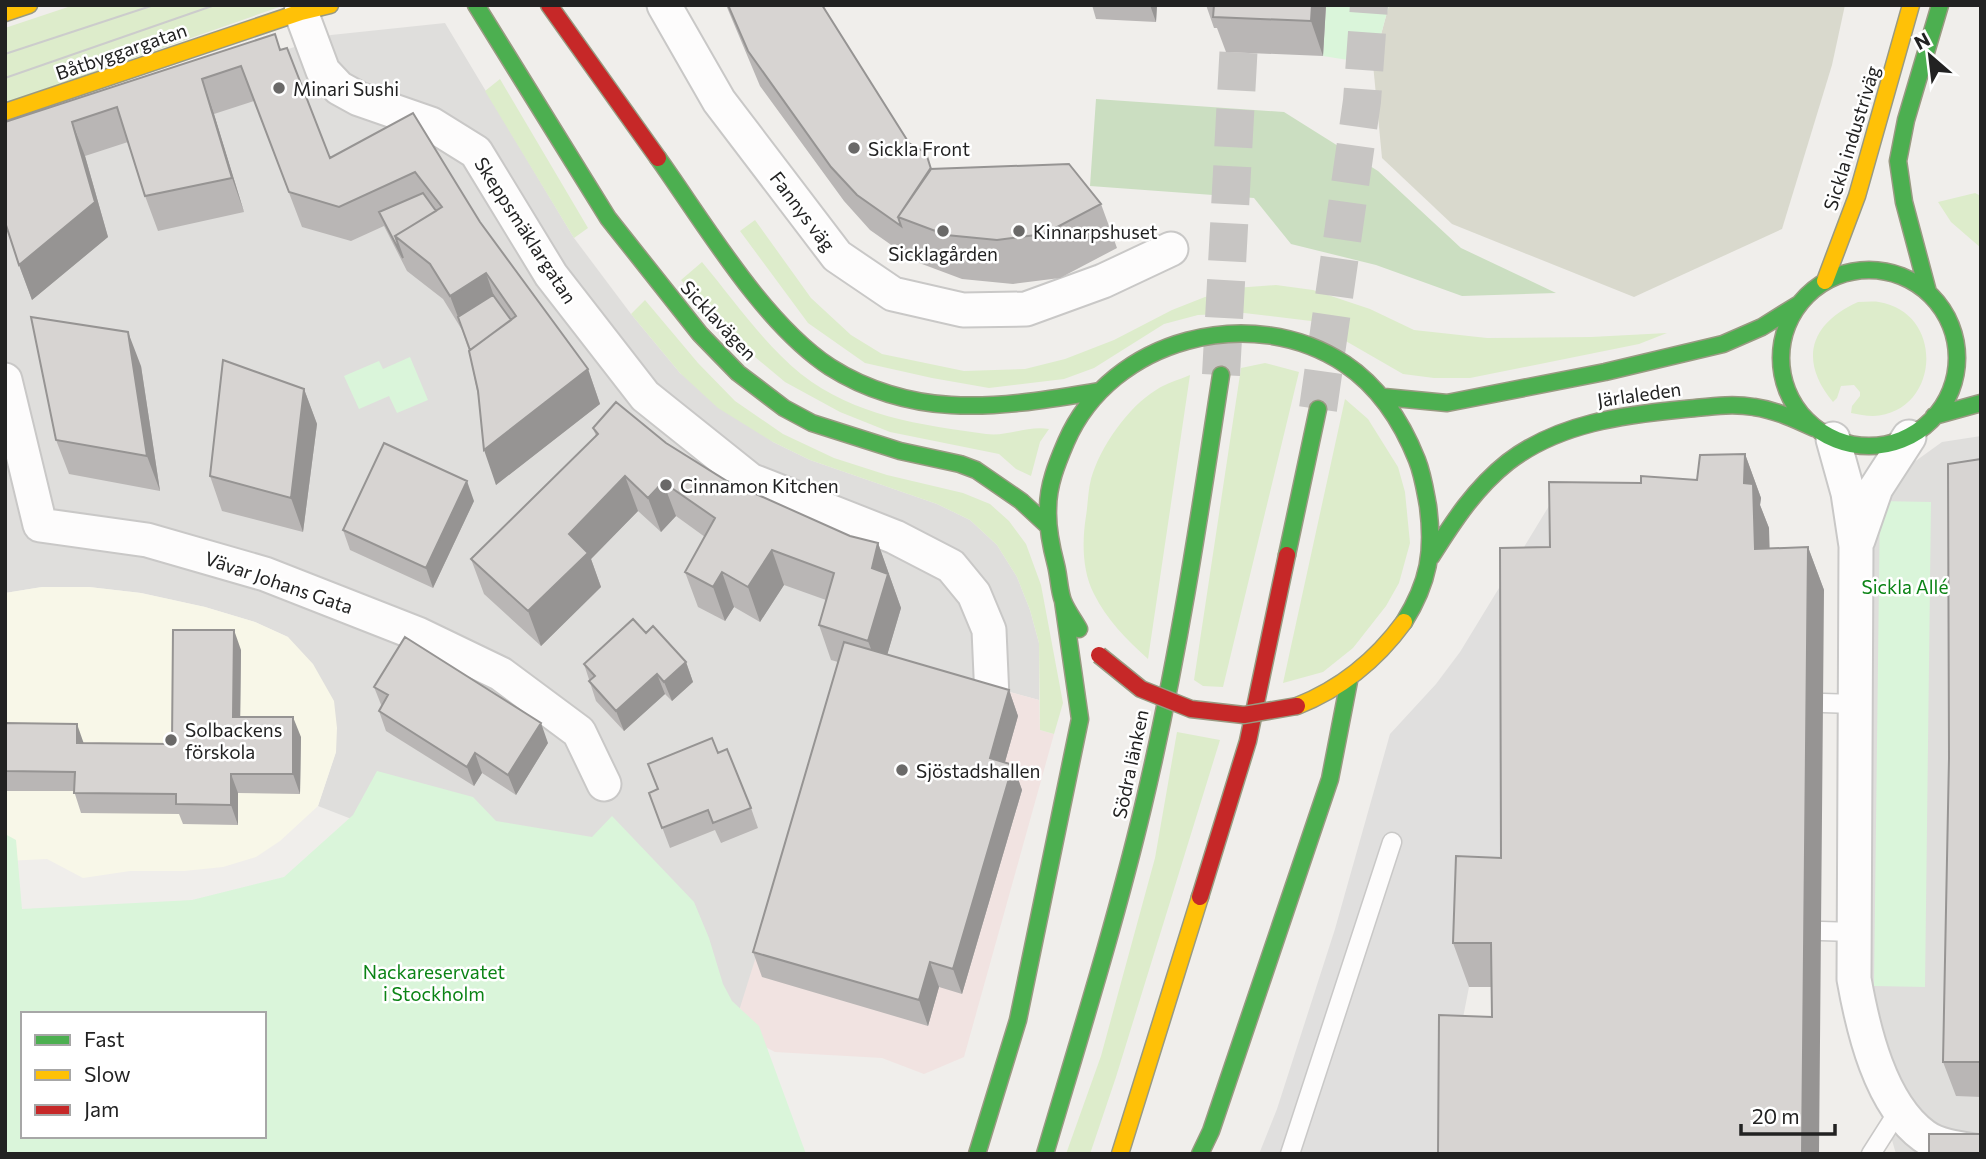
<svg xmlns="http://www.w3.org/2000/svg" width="1986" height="1159" font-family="Commissioner,sans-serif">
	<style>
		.residential { fill: #dfdedc }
		.commercial { fill: #f1e3e1 }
		.education { fill: #f8f7e8 }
		.construction { fill: #d9d9cd }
		.grass { fill: #ddeccb }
		.forest { fill: #cbdec1 }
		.park { fill: #daf5da; fill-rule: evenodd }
		.parking { fill: #e0dfde }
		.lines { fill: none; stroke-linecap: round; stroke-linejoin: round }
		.highway-tunnel { stroke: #c7c5c3; stroke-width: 38; stroke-dasharray: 38 19; stroke-linecap: butt }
		.lane-casing { stroke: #c9c8c7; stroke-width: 21 }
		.street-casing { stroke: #c9c8c7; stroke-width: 37 }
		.fast-casing { stroke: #999a82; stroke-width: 19 }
		.slow-casing { stroke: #999a82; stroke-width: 19 }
		.jam-casing { stroke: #999a82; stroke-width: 19 }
		.lane { stroke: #fdfcfc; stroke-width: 18 }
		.street { stroke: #fdfcfc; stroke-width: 33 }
		.fast { stroke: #4caf50; stroke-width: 16 }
		.slow { stroke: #ffc107; stroke-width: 16 }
		.jam { stroke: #c62828; stroke-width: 16 }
		.tram { stroke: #ccc; stroke-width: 2 }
		.jam-bridge-casing { stroke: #999a82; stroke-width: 19; stroke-linecap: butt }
		.jam-bridge { stroke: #c62828; stroke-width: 16 }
		.wall { fill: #b9b6b5 }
		.shaded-wall { fill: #969493 }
		.building { fill: #d7d4d2; stroke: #969493; stroke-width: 2 }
		.poi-dot { fill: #6a6968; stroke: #fff; stroke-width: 2.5 }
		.labels { text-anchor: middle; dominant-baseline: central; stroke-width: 5; stroke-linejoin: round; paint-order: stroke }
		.street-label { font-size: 19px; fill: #222; stroke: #fff }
		.poi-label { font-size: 19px; fill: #222; stroke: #fff; text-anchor: start }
		.park-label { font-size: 19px; fill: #0c8416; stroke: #fff }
	</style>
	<rect width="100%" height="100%" fill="#f0eeeb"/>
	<!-- residential -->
	<path class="residential" d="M445,23L574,238L631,314L680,373L773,442L810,460L937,504L970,520L997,545L1017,577L1030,610L1039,643V700L911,665L733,1030L525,861L457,860L318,806L336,752L288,637L255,622L205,607L141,593L89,587H42L5,593V142L331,35Z
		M1981,436V1154H1896L1861,1033L1856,481L1892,478L1942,442Z"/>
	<!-- commercial -->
	<path class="commercial" d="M911,665L1039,700L1040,730L1054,734L964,1057L924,1074L882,1058L775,1052L733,1030L846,669Z"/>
	<!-- education -->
	<path class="education" d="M42,587H89L141,593L205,607L255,622L288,637L313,664L334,701L337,728L336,752L318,806L280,841L256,857L223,867L184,871H130L83,878L47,859L5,861V593Z"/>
	<!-- construction -->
	<path class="construction" d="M1389,5H1845L1832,65L1782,229L1634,297L1452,224L1382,158L1373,64Z"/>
	<!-- grass -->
	<path class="grass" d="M74,5H285L5,103V28Z
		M500,79L588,228L574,238L485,91Z
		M1975,193L1981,196V248L1951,222L1938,202Z
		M755,220L811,298L851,335L882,354L964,371L1025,369L1065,359L1114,340L1172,310L1205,297L1235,288L1276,285L1313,290L1370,309L1414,330L1487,338L1591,337L1667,333L1639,344L1470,378H1434L1403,374L1311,321L1244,313L1198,315L1164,324L1094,368L1064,379L989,388L932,378L865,363L808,323L740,231Z
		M702,262C733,299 763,343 801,374C854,416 921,425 986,434C1007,437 1028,425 1049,429L1040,442L1031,476L1016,469L999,454L890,432L840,412L785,382L749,352L681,280Z
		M645,300L698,363L735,401L783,434L834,458L887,475L963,493L990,504L1009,521L1026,544L1041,585L1063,703L1054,734L1040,730L1039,643L1030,610L1017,577L997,545L970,520L937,504L810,460L773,442L718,408L680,373L631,314Z
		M1858,302C1865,302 1873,301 1879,302C1946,313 1940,413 1873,416C1866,416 1858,414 1851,413L1852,406L1860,396V392L1854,385L1841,386L1837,398L1833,402C1799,361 1809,324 1858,302Z
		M1265,363L1299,372L1223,687L1203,686L1194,680L1241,368Z
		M1190,375L1148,659C1127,640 1107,620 1094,594C1082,571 1082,541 1086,516C1088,504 1088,490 1091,479C1100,447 1128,407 1156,390C1166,383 1179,380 1190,375Z
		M1345,399L1368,419L1398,467L1405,492L1410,543L1399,583L1386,606L1353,648L1323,672L1283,683Z
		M1177,732L1220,740L1116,1077L1090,1154H1066L1101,1056L1155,858Z"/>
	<!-- forest -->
	<path class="forest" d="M1096,99L1284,112L1378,171L1461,248L1556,293L1462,296L1376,265L1291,244L1254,198L1090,186Z"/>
	<!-- park -->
	<path class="park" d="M1326,5H1389L1373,64L1323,56Z
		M410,357L428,400L397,413L389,396L359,409L344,376L379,361L383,369Z
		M1880,501L1931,502L1925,987L1874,986Z
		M377,771L473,797L496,821L592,837L612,816L694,902L709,938L723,984L732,1001L759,1026L806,1154H5V834L16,840L22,909L192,900L284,877L353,815ZM23,1014H264V1136H23Z"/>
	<!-- parking -->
	<path class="parking" d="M1716,499L1517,902L1472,901L1469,987L1455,1059L1454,1154H1259L1277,1109L1335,929L1390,734L1436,684L1460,652L1552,501Z"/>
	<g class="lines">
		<!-- highway-tunnel -->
		<path class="highway-tunnel" d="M1221,375L1241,5
			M1318,409L1362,101L1369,5"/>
		<!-- lane casing -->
		<g class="lane-casing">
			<path id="lane" d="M1823,703L1855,704
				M1821,931L1854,932
				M1290,1154L1392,842
				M1871,1154L1899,1110"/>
		</g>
		<!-- street casing -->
		<g class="street-casing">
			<path id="street" d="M664,5L719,101L837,256L893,294L963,310L1026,309L1103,281L1171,249
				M301,12L323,71L339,88L359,99L431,124L476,152L551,275L645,396L750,480L895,537L951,566L974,594L989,630L992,698
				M5,380L40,525L147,540L265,574L418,634L501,674L579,732L604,784
				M1833,439L1848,493L1856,546L1854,979C1863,1029 1880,1104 1924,1136C1939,1147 1962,1149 1981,1152
				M1858,540L1876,488L1909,437"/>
		</g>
		<!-- fast casing -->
		<g class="fast-casing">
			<path id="fast" d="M476,5L608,218L700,334L738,373L784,408L812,423L900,451L960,464L976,470L1021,501L1047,525
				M658,158C705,224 763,323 830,367C866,390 910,403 951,405C1001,408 1051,399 1100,391
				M1781 358a88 88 0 1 1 176 0a88 88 0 1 1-176 0Z
				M1928,292L1904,202L1898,161L1906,120L1940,5
				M1384,397L1447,403L1605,372L1723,344L1762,327L1799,304
				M1934,416L1981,403
				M1287,555L1318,409
				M1431,557C1453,522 1475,488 1508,462C1559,423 1623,415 1685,409C1707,407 1731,403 1754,407C1775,410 1795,419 1814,428
				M1079,629C1074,620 1067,611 1063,601C1059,590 1059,577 1056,565C1051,546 1047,527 1048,508C1048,485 1057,463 1066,442C1111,338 1252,302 1345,364C1379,387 1402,422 1417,460C1423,475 1425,490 1428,506C1434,551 1429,582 1404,622
				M977,1154L1018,1020L1080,719L1063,601
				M1045,1154C1079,1039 1115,924 1143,807C1177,665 1199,520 1221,375
				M1200,1154L1211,1131L1330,779L1349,681"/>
		</g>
		<!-- slow casing -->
		<g class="slow-casing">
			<path id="slow" d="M5,13L29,5
				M5,112L301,12L330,5
				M1825,281L1857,196L1911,5
				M1297,706C1340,689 1377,659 1404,622
				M1120,1154L1200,897"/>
		</g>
		<!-- jam casing -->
		<g class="jam-casing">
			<path id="jam" d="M549,5L658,158
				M1200,897L1248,741L1287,555"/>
		</g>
		<!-- lane -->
		<use href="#lane" class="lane"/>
		<!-- street -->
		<use href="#street" class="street"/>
		<!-- fast -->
		<use href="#fast" class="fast"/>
		<!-- slow -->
		<use href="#slow" class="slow"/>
		<!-- jam -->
		<use href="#jam" class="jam"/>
		<!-- tram -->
		<path class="tram" d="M5,54L154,5
			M5,78L215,5"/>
		<!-- jam-bridge casing -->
		<g class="jam-bridge-casing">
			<path id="jam-bridge" d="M1099,655L1141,689L1191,709L1244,715L1297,706"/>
		</g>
		<!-- jam-bridge -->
		<use href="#jam-bridge" class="jam-bridge"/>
	</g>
	<!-- wall -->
	<path class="wall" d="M726,5H822L909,143L932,169L1101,204L1117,248L1060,278L1013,284L962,279L914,261L870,230L844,201L760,86Z
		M1092,5H1157L1156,22L1096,19Z
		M1206,5H1326L1323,56L1226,52L1217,28H1214Z
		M280,50L330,158L413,113L480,222L588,369L600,404L496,485L469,351L462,330L443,299L407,271L384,226L351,241L302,227L254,101L214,114L244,212L158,231L145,196L128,142L85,156L108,237L32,300L19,265L5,122Z
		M141,366L160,491L69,474L56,440Z
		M304,389L317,424L303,532L222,511L210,476Z
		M593,428L666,443L727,481L850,536L878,543L901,608L887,655L1009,690L1018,716L1005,762L1013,765L1022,790L962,994L939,987L928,1026L762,977L753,952L838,662L831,660L819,625L826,600L784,585L760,622L734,607L725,621L698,607L685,572L705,537L676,516L661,532L638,511L591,559L601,587L541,646L484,594L471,559L596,436Z
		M1745,454L1761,498L1760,505L1769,528V548L1808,547L1824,590L1492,1017V987H1469L1453,943L1501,858L1550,547L1641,483L1697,480Z
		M1981,459V1097L1956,1096L1943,1062Z
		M474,501L433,588L350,550L343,530Z
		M646,633L686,662L693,682L672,701L665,694L624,731L596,701L584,664Z
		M241,650L240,717L301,737L300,794L238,793V825L183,824L179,814L81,813L74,791H5V723L84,743L172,744Z
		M374,687L548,743L516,795L482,773L474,786L386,731L379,711L382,707Z
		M718,753L751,808L758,828L721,843L715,830L670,848L649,793L658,790Z"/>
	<!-- shaded-wall -->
	<path class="shaded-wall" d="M1150,5H1157L1156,22Z
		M1312,5H1326L1323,56L1311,21Z
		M202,79L214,114L244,212L232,178Z
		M72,122L85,156L108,237L32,300L19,265Z
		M486,273L498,308L463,330L450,296Z
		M128,332L141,366L160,491L147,456Z
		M588,369L600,404L496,485L484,450Z
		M304,389L317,424L303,532L291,498Z
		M1745,454L1761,498L1760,505L1769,528L1771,592L1755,549L1744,483Z
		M625,476L638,511L591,559L601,587L541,646L528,611L569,534Z
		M467,481L474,501L433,588L426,568Z
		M663,482L676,516L661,532L648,498Z
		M878,543L901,608L881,676L868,641L872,568Z
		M1808,547L1824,590L1819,1154H1802Z
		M772,550L784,585L760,622L748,587Z
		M722,572L734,607L725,621L713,587Z
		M234,630L241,650L240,736L233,717Z
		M686,662L693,682L672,701L664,682Z
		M657,674L665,694L624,731L616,711Z
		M1009,690L1018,716L999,783L990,758Z
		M293,717L301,737L300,794L293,774Z
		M541,723L548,743L516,795L508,775Z
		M77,724L84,744L77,743Z
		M475,753L482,773L474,786L467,767Z
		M1013,765L1022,790L962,994L953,969Z
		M231,774L238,793V825L231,805Z
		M930,962L939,987L928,1026L919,1000Z"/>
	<!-- building -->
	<path class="building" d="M728,5H822L909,143L926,153L931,169L898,217L901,226L857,195L831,167L748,51Z
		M1214,5H1312L1311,21L1213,17Z
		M275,34L280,50L287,48L330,158L413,113L480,222L588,369L484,450L478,391L469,351L516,316L486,273L450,296L430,264L395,236L442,207L415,172L339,207L289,192L241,66L202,79L232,178L145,196L117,107L72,122L95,202L19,265L5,222V122Z
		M1069,164L1101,204L1044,234L997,240L946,235L898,217L930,169Z
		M423,193L436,211L395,236L403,258L379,212Z
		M493,295L511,320L470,350L458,317Z
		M31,317L128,332L147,456L56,440Z
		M223,360L304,389L291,498L210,476Z
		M616,402L666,443L727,481L850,536L878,543L872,568L888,574L868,641L819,625L834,573L772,550L748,587L722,572L713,587L685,572L715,518L663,482L648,498L625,476L569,534L588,553L528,611L471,559L598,434L593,428Z
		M384,443L467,481L426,568L343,530Z
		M1745,454L1744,483L1753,484L1755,549L1808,547L1802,1154H1438L1439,1015L1492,1017L1491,943H1453L1456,856L1501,858L1500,548L1550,547L1549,482L1641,483V476L1697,480L1700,455Z
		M1981,459V1062H1943L1949,758L1948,464Z
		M633,619L646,633L653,626L686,662L664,682L657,674L616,711L589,681L595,676L584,664Z
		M173,630H234L233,717H293V774H231V805L176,804V794L74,793L75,772L5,771V723L77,724V743L172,744Z
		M405,637L541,723L508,775L475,753L467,767L379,711L388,695L374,687Z
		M844,642L1009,690L990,758L1013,765L953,969L930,962L919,1000L753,952Z
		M712,738L718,753L727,749L751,808L713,823L708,810L662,828L649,793L658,789L648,764Z
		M1929,1134H1981V1154H1929Z"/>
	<!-- markers -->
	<g class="poi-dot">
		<circle cx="279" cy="88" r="7"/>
		<circle cx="854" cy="148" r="7"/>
		<circle cx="943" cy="231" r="7"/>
		<circle cx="1019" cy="231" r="7"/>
		<circle cx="666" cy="485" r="7"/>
		<circle cx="171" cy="740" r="7"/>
		<circle cx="902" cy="770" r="7"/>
	</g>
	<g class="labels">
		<!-- street labels -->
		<g class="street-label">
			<text transform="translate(121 51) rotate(-19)">Båtbyggargatan</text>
			<text transform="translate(1851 138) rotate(-73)">Sickla industriväg</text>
			<text transform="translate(803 211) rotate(53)">Fannys väg</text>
			<text transform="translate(526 230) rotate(57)">Skeppsmäklargatan</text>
			<text transform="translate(719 320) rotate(47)">Sicklavägen</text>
			<text transform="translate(1639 394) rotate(-8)">Järlaleden</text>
			<text transform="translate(279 582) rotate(19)">Vävar Johans Gata</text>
			<text transform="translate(1130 764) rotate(-78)">Södra länken</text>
		</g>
		<!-- poi labels -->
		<g class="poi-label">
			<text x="293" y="88">Minari Sushi</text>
			<text x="868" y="148">Sickla Front</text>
			<text x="1033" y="231">Kinnarpshuset</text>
			<text x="943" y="253" text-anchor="middle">Sicklagården</text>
			<text x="680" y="485">Cinnamon Kitchen</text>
			<text x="185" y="729">Solbackens<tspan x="185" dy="22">förskola</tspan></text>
			<text x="916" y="770">Sjöstadshallen</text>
		</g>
		<!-- park labels -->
		<g class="park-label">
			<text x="1905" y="586">Sickla Allé</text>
			<text x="434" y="971">Nackareservatet<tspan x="434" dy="22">i Stockholm</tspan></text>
		</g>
	</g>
	<!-- border -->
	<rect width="1986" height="1159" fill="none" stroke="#222222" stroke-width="14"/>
	<!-- legend -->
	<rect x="21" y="1012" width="245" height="126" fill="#ffffff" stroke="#a7a7a7" stroke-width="2"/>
	<rect x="35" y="1035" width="35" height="10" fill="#4caf50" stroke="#a7a7a7" stroke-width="2"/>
	<text x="84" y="1047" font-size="21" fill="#222222">Fast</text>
	<rect x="35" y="1070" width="35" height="10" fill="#ffc107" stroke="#a7a7a7" stroke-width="2"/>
	<text x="84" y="1082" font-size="21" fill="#222222">Slow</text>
	<rect x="35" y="1105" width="35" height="10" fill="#c62828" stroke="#a7a7a7" stroke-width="2"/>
	<text x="84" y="1117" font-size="21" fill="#222222">Jam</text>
	<!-- north arrow -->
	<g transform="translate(1930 56) rotate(332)" stroke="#ffffff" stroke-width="5" paint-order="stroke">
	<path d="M0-5L12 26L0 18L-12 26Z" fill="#222222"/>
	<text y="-10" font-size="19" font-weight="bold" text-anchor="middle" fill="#222222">N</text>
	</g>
	<!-- scale -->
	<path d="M1741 1124v10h94v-10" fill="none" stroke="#222222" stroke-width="3.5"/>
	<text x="1752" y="1124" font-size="21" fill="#222222" stroke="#ffffff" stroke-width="5" paint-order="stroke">20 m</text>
</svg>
